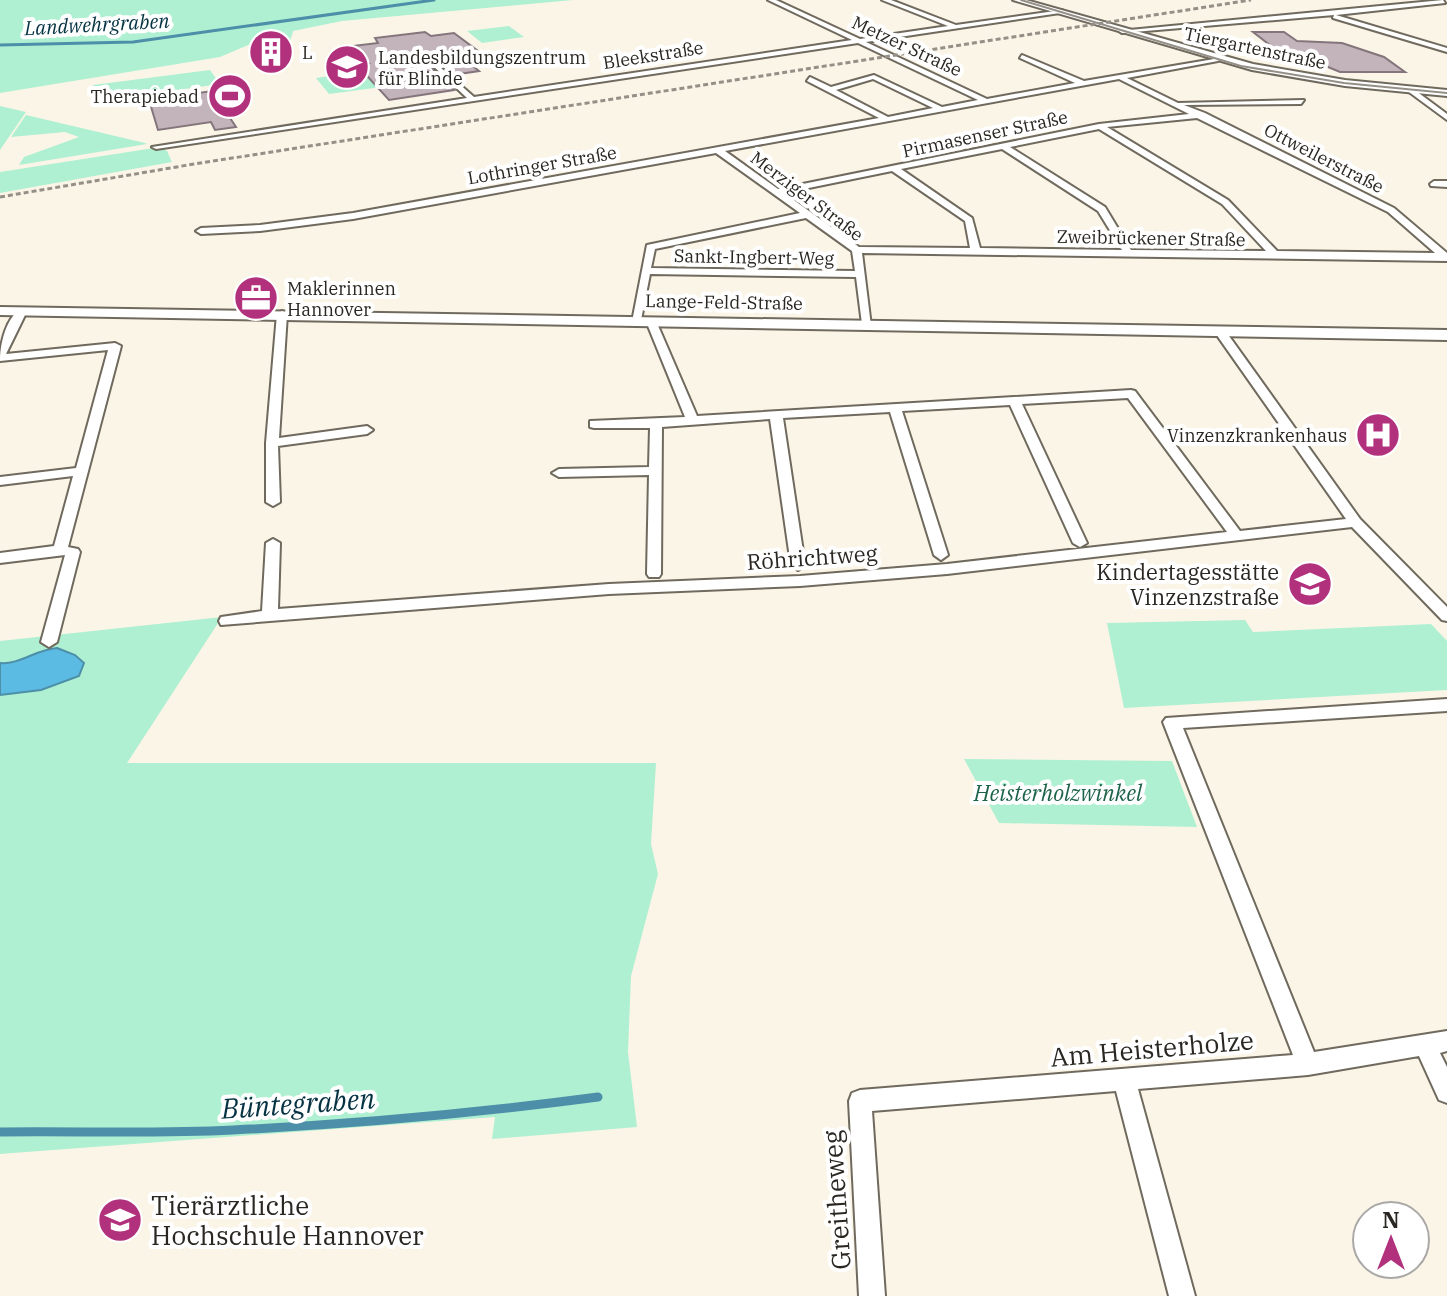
<svg xmlns="http://www.w3.org/2000/svg" width="1447" height="1296" font-family="'IBM Plex Serif',serif">
	<style>
		.green { fill: #aff0d2 }
		.water { fill: #5cbbe2; stroke: #4d8fa8; stroke-width: 2 }
		.lines { fill: none; stroke-linecap: round; stroke-linejoin: round }
		.stream-far1 { stroke: #4d8fa8; stroke-width: 3 }
		.stream { stroke: #4d8fa8; stroke-width: 9 }
		.building { fill: #c3b3ba; stroke: #83757b; stroke-width: 2 }
		.street-casing { stroke: #6f6a5d; stroke-width: 4 }
		.secondary-casing { stroke: #6f6a5d; stroke-width: 4 }
		.street { fill: #fff; fill-rule: evenodd }
		.secondary { fill: #fff; fill-rule: evenodd }
		.tram { stroke: #959087; stroke-width: 2 }
		.rail { stroke: #959087; stroke-width: 3; stroke-dasharray: 5 3; stroke-linecap: butt }
		.labels { text-anchor: middle; dominant-baseline: central; stroke-width: 8; stroke-linejoin: round; paint-order: stroke }
		.far-street-label { font-size: 18px; fill: #2a2722; stroke: #fff }
		.far-poi-label { font-size: 18px; fill: #2a2722; stroke: #fff; text-anchor: start }
		.far-water-label { font-size: 20px; font-style: italic; fill: #053242; stroke: #fff }
		.street-label { font-size: 22px; fill: #2a2722; stroke: #fff }
		.poi-label { font-size: 22px; fill: #2a2722; stroke: #fff; text-anchor: end }
		.park-label { font-size: 22px; font-style: italic; fill: #1d6349; stroke: #fff }
		.near-street-label { font-size: 26px; fill: #2a2722; stroke: #fff }
		.near-poi-label { font-size: 26px; fill: #2a2722; stroke: #fff; text-anchor: start }
		.near-water-label { font-size: 28px; font-style: italic; fill: #053242; stroke: #fff }
	</style>
	<rect width="100%" height="100%" fill="#fbf5e7"/>
	<!-- green -->
	<path class="green" d="M0,0H573L342,21L293,31L289,45L253,43L220,57L0,93Z
		M509,26L524,37L482,43L467,31Z
		M378,69L382,87L329,94L316,78Z
		M210,70L220,84L99,101L93,85Z
		M0,106L26,112L0,150Z
		M26,115L145,143L147,144L19,165L24,157L79,137L65,132L11,137Z
		M160,147L167,151L172,162L0,193V172Z
		M222,617L127,763H656L651,844L658,874L631,976L628,1052L637,1127L492,1139L495,1117L0,1154V641Z
		M1245,620L1253,632L1431,624L1447,641V690L1124,708L1107,623Z
		M964,759L1172,761L1197,827L999,823Z"/>
	<!-- water -->
	<path class="water" d="M57,648L75,655L84,663L79,676L41,690L0,695V663C19,665 37,649 57,648Z"/>
	<g class="lines">
		<!-- stream-far1 -->
		<path class="stream-far1" d="M0,45L133,42L434,0"/>
		<!-- stream -->
		<path class="stream" d="M0,1132C77,1131 155,1134 233,1130C355,1124 477,1113 598,1097"/>
	</g>
	<!-- building -->
	<path class="building" d="M425,32L431,36L454,33L478,51L467,53L482,66L474,67L479,71L453,75L432,57L428,65L454,90L389,100L357,65L369,63L353,46L378,43L375,38Z
		M1253,32H1284L1297,41L1342,43L1384,57L1405,72H1340L1328,67H1298Z
		M212,91L236,127L215,130L211,122L158,130L149,100Z"/>
	<g class="lines">
		<!-- street casing -->
		<g class="street-casing">
			<path id="street" d="M768,0H776L860,39L948,26L882,0H891L956,25L1062,10L1060,13L866,42L987,99L1075,83L1020,58L1022,55L1084,81L1220,58L1218,61L1127,78L1178,103L1304,100L1301,104L1184,105L1205,113L1394,208L1447,253V261L862,253L871,326L862,324L856,277L650,274L641,320L632,322L647,245L800,213L716,153L353,219L260,231L201,234L196,231L201,228L260,225L353,213L879,118L807,81L810,77L831,87L874,75L942,107L978,100L858,43L156,149L152,147L467,98L430,63L432,60L474,97L852,40ZM873,79L933,108L888,117L836,90ZM1119,79L1189,114L1099,124L778,189L725,151ZM1197,118L1388,212L1435,253L1277,251L1228,200L1107,127ZM1099,129L1222,204L1266,251L1131,250L1105,207L1010,147ZM1002,149L1098,211L1122,250L980,248L972,218L901,169ZM892,171L965,221L970,248L859,247L784,193ZM806,218L852,251L855,271L651,268L655,249Z
				M1443,0L1445,3L1336,15L1447,48V52L1333,18L1334,15L1122,33L1119,31Z
				M1412,88L1447,114V120L1409,92Z
				M1434,181H1447V187L1431,186L1430,184Z
				M22,308L27,311L6,354L115,343L121,346L68,547L78,549L80,552L57,642L49,647L41,642L65,555L0,563V553L54,546L73,476L0,485V477L76,468L108,350L0,361C0,344 6,317 22,308Z
				M282,311L287,314L279,438L367,426L373,430L367,434L278,446L280,502L273,506L266,502V443L277,314Z
				M651,318L656,321L697,416L1131,390L1135,391L1240,531L1346,519L1214,331L1224,329L1360,519L1447,607V621L1442,620L1352,527L947,574L800,586L609,594L221,625L219,621L221,617L262,611L266,543L273,539L280,543L278,609L609,584L800,576L947,564L1227,532L1128,398L1022,404L1087,543L1080,547L1073,543L1010,405L902,411L948,555L941,560L934,555L890,412L783,418L805,565L798,570L791,565L770,419L662,427L661,574L659,577H649L647,574L649,475L559,477L552,473L559,469L649,467L650,428H594L590,427V421L685,417L646,321Z
				M1447,699V711L1183,728L1314,1052L1447,1031V1051L1440,1053L1447,1067V1103L1439,1100L1419,1056L1308,1075L1138,1089L1195,1296H1169L1116,1091L872,1111L885,1296H859L849,1101L852,1093L860,1090L1293,1055L1163,722L1166,718Z"/>
		</g>
		<!-- secondary casing -->
		<g class="secondary-casing">
			<path id="secondary" d="M1013,0H1026L1253,64L1345,80L1447,90V96L1345,86L1252,70Z
				M0,307L1447,330V340L0,315Z"/>
		</g>
		<!-- street -->
		<use href="#street" class="street"/>
		<!-- secondary -->
		<use href="#secondary" class="secondary"/>
		<!-- tram -->
		<path class="tram" d="M1021,0L1241,66L1344,83L1447,93"/>
		<!-- rail -->
		<path class="rail" d="M0,197L194,164L1251,0"/>
	</g>
	<!-- icons -->
	<defs>
		<g id="building-disc" transform="scale(2.3)"><circle r="9.5" fill="#b2317c" stroke="#fff"/><path d="M-4-6H4V6H1V3H-1V6H-4ZM-2.5-4.3h1.7v1.8h-1.7ZM.8-4.3h1.7v1.8H.8ZM-2.5-1h1.7V.8h-1.7ZM.8-1h1.7V.8H.8Z" fill="#fff"/></g>
		<g id="school-disc" transform="scale(2.3)"><circle r="9.5" fill="#b2317c" stroke="#fff"/><path d="M0-5L7-2L0 1L-7-2ZM-4 1L0 2.5L4 1V4Q0 6-4 4Z" fill="#fff"/></g>
		<g id="stadium-disc" transform="scale(2.3)"><circle r="9.5" fill="#b2317c" stroke="#fff"/><path d="M0-5a6.5 5 0 1 0 0 10a6.5 5 0 1 0 0-10ZM-3.5-1.8h7v3.6h-7Z" fill="#fff"/></g>
		<g id="office-disc" transform="scale(2.3)"><circle r="9.5" fill="#b2317c" stroke="#fff"/><path d="M-6-3h4V-5.5h4V-3h4V5H-6ZM-1-4.5V-3h2v-1.5ZM-6 0V1H6V0Z" fill="#fff"/></g>
		<g id="hospital-disc" transform="scale(2.3)"><circle r="9.5" fill="#b2317c" stroke="#fff"/><path d="M-5-5h3v3.5h4V-5h3V5h-3V1.5h-4V5h-3Z" fill="#fff"/></g>
		<g id="university-disc" transform="scale(2.3)"><circle r="9.5" fill="#b2317c" stroke="#fff"/><path d="M0-5L7-2L0 1L-7-2ZM-4 1L0 2.5L4 1V4Q0 6-4 4Z" fill="#fff"/></g>
	</defs>
	<g fill-rule="evenodd">
		<use href="#building-disc" x="271" y="52"/>
		<use href="#school-disc" x="347" y="67"/>
		<use href="#stadium-disc" x="230" y="96"/>
		<use href="#office-disc" x="256" y="298"/>
		<use href="#hospital-disc" x="1378" y="435"/>
		<use href="#school-disc" x="1310" y="584"/>
		<use href="#university-disc" x="120" y="1220"/>
	</g>
	<g class="labels">
		<!-- far-street labels -->
		<g class="far-street-label">
			<text transform="translate(907 46) rotate(25)">Metzer Straße</text>
			<text transform="translate(1255 48) rotate(12)">Tiergartenstraße</text>
			<text transform="translate(653 55) rotate(-9)">Bleekstraße</text>
			<text transform="translate(985 134) rotate(-12)">Pirmasenser Straße</text>
			<text transform="translate(1324 158) rotate(27)">Ottweilerstraße</text>
			<text transform="translate(542 165) rotate(-10)">Lothringer Straße</text>
			<text transform="translate(807 196) rotate(37)">Merziger Straße</text>
			<text transform="translate(1151 238) rotate(1)">Zweibrückener Straße</text>
			<text transform="translate(754 257) rotate(1)">Sankt-Ingbert-Weg</text>
			<text transform="translate(724 302) rotate(1)">Lange-Feld-Straße</text>
		</g>
		<!-- far-poi labels -->
		<g class="far-poi-label">
			<text x="302" y="52">L</text>
			<text x="378" y="57">Landesbildungszentrum<tspan x="378" dy="21">für Blinde</tspan></text>
			<text x="199" y="96" text-anchor="end">Therapiebad</text>
			<text x="287" y="288">Maklerinnen<tspan x="287" dy="21">Hannover</tspan></text>
			<text x="1347" y="435" text-anchor="end">Vinzenzkrankenhaus</text>
		</g>
		<!-- far-water labels -->
		<g class="far-water-label">
			<text transform="translate(97 24) rotate(-3)">Landwehrgraben</text>
		</g>
		<!-- street labels -->
		<g class="street-label">
			<text transform="translate(812 557) rotate(-4)">Röhrichtweg</text>
		</g>
		<!-- poi labels -->
		<g class="poi-label">
			<text x="1279" y="571">Kindertagesstätte<tspan x="1279" dy="25">Vinzenzstraße</tspan></text>
		</g>
		<!-- park labels -->
		<g class="park-label">
			<text x="1058" y="792">Heisterholzwinkel</text>
		</g>
		<!-- near-street labels -->
		<g class="near-street-label">
			<text transform="translate(1152 1048) rotate(-5)">Am Heisterholze</text>
			<text transform="translate(836 1200) rotate(-94)">Greitheweg</text>
		</g>
		<!-- near-poi labels -->
		<g class="near-poi-label">
			<text x="151" y="1205">Tierärztliche<tspan x="151" dy="30">Hochschule Hannover</tspan></text>
		</g>
		<!-- near-water labels -->
		<g class="near-water-label">
			<text transform="translate(298 1103) rotate(-4)">Büntegraben</text>
		</g>
	</g>
	<!-- north arrow -->
	<g transform="translate(1391 1240)"><circle r="38" fill="#ffffff" stroke="#aaa9a7" stroke-width="2"/>
	<path d="M0-6L14 30L0 20L-14 30Z" fill="#b2317c"/>
	<text y="-12" font-size="22" font-weight="bold" text-anchor="middle" fill="#2a2722">N</text>
	</g>
</svg>
